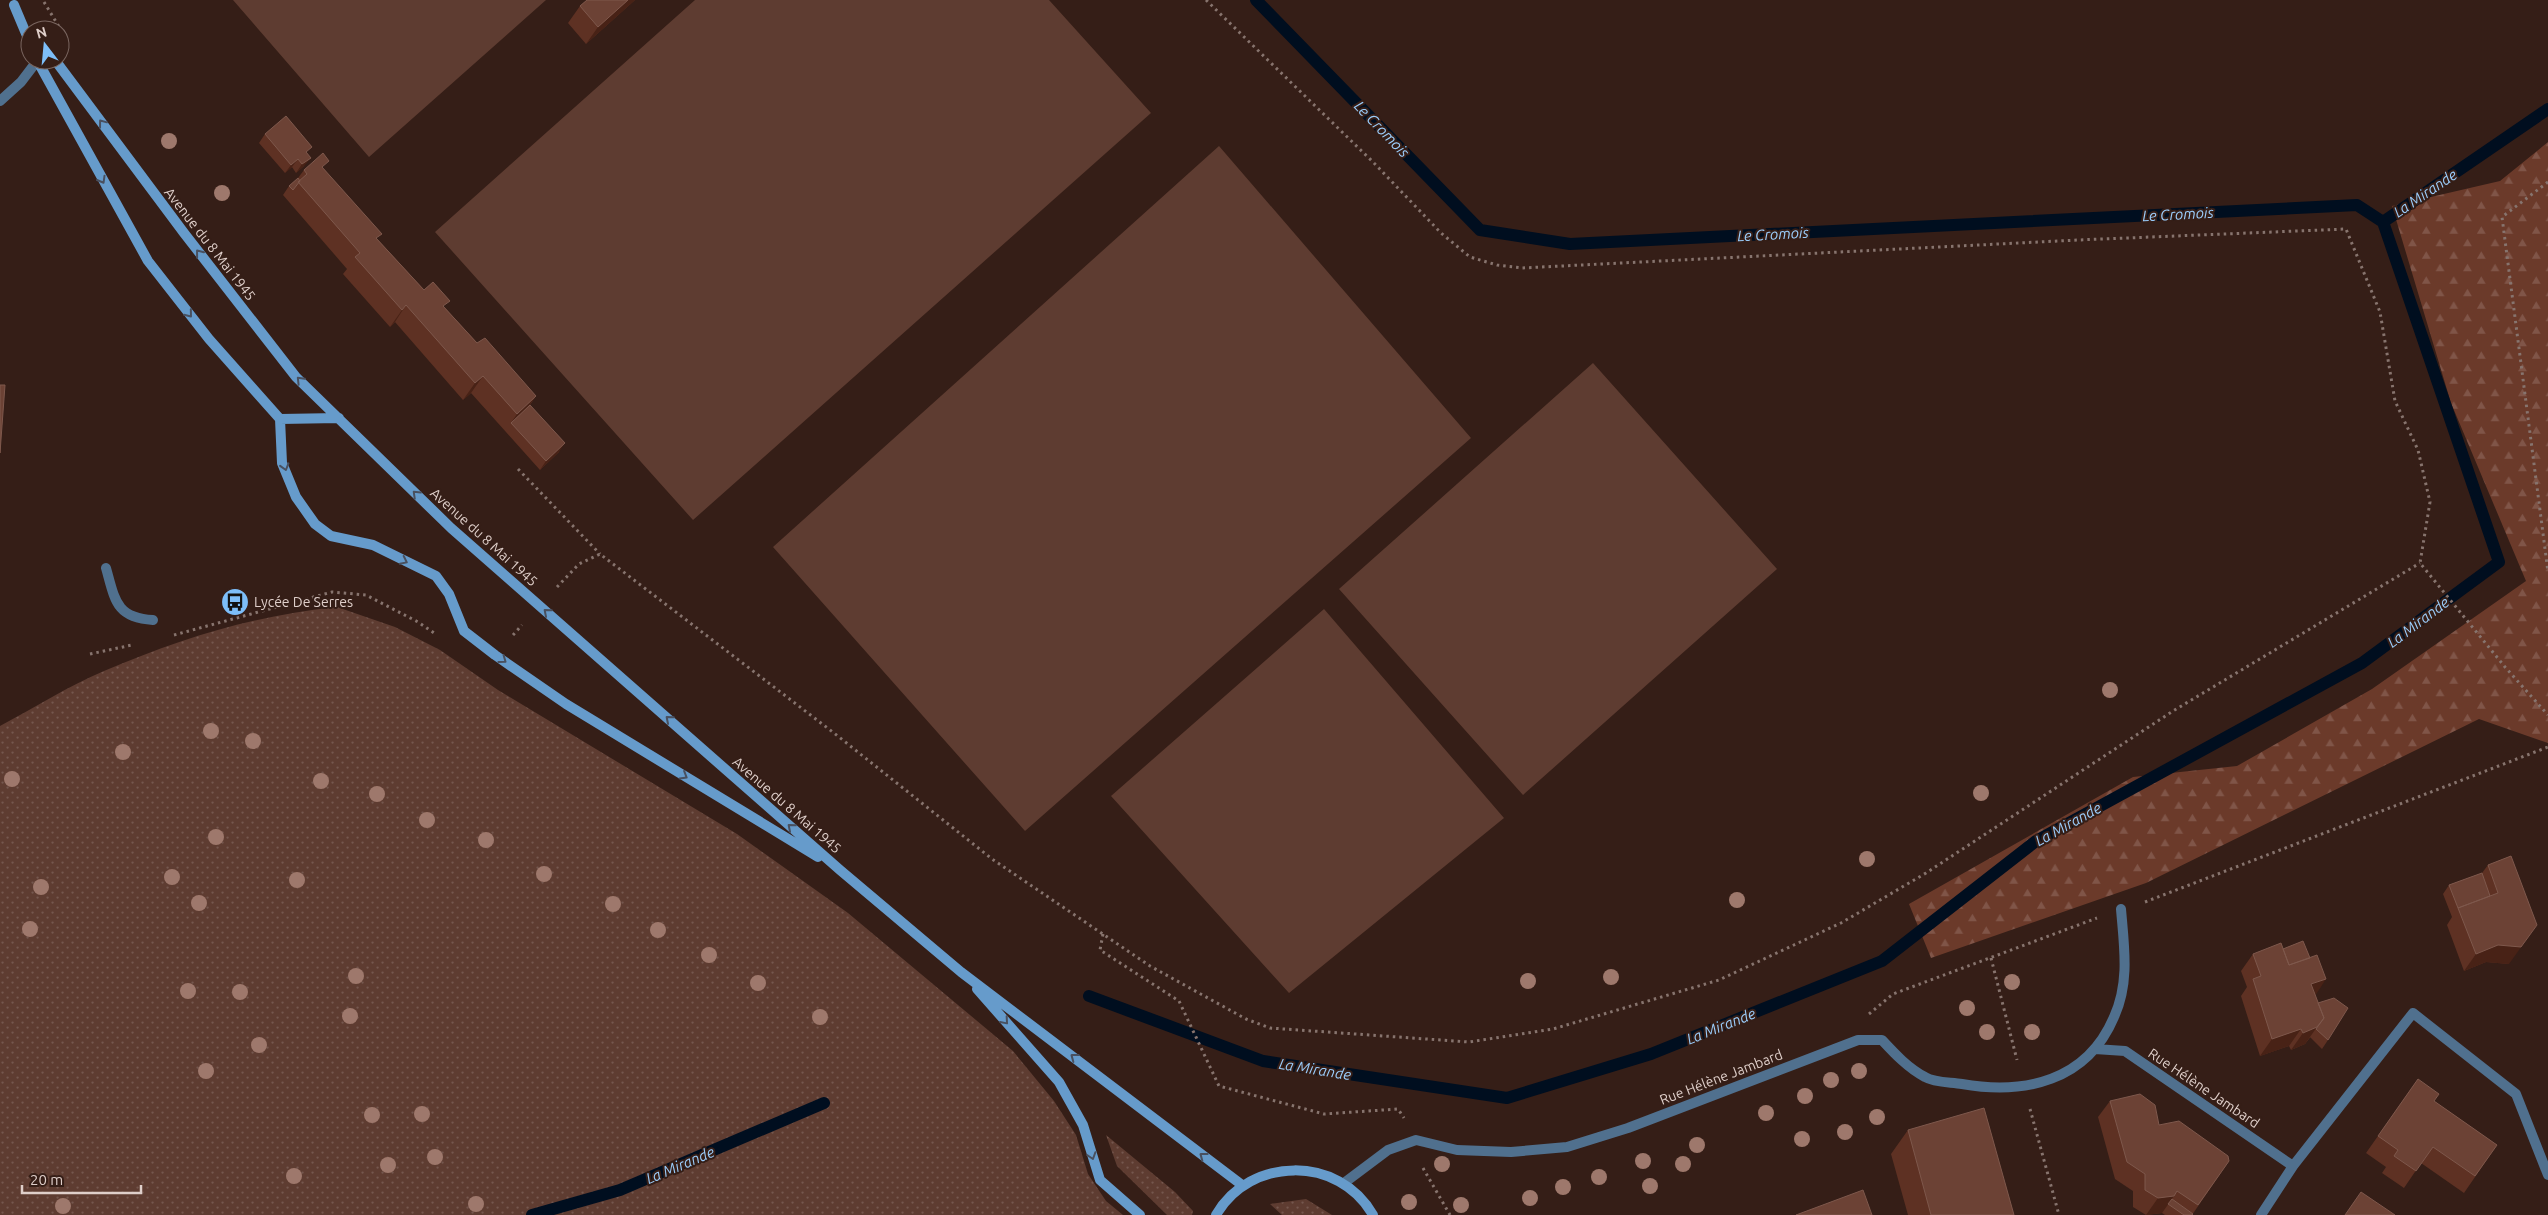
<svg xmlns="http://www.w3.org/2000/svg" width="2548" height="1215" font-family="Ubuntu,sans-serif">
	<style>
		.grass { fill: url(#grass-dots) }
		.forest { fill: url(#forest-firs) }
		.garden { fill: #5e3c31 }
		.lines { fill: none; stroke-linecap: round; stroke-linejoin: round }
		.stream { stroke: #000e1f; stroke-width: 12 }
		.path { stroke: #87746e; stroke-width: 3; stroke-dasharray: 2.5 4; stroke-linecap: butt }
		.service { stroke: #50708e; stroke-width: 10 }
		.minor { stroke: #50708e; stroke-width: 10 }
		.secondary { stroke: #669bcb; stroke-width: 10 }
		.tree { fill: #9e786c }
		.wall { fill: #5e3123 }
		.shaded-wall { fill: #482216 }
		.building { fill: #6c4235; stroke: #7e584c }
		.oneway { stroke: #49505f }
		.labels { text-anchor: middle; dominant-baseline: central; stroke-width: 4; stroke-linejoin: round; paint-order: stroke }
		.street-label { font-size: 14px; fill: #dfcfca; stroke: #351e17 }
		.poi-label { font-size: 14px; fill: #dfcfca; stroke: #351e17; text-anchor: start }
		.water-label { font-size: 15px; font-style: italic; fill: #9bcdfb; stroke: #351e17 }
	</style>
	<defs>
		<pattern id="grass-dots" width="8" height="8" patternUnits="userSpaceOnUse" patternTransform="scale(1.25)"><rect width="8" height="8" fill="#5e3c31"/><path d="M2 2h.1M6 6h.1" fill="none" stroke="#75574e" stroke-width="1.8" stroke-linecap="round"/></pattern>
		<pattern id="forest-firs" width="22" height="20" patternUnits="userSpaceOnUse" patternTransform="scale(1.25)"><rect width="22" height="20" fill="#6b3a2a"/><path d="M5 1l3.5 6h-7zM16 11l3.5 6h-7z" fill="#805548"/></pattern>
	</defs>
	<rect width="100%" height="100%" fill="#351e17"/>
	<!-- grass -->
	<path class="grass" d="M337,607L395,627L440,650L498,690L737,834L848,913L1013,1051L1054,1101L1076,1135L1088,1174L1106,1201L1123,1215H0V726C34,708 68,686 104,671C182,638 252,616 337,607Z
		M1106,1135L1175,1192L1193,1211L1192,1215H1167L1117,1166Z
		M1306,1199L1332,1215H1282L1270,1204Z"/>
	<!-- forest -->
	<path class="forest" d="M2548,142V743L2479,719L2146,883L1931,958L1909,904L2133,777L2237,766L2372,689L2526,581L2451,403L2392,206L2500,181Z"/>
	<!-- garden -->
	<path class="garden" d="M233,0H546L369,157Z
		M695,0H1049L1151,113L693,520L435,232Z
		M1219,146L1471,438L1025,831L773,547Z
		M1593,363L1777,569L1523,795L1339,589Z
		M1324,609L1504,818L1289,993L1111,796Z"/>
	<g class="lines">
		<!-- stream -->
		<path class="stream" d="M1256,0L1480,230L1570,244L2357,205L2383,222
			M1089,996L1263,1061L1507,1098L1651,1054L1882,961L2036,841L2362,663L2499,562L2383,222L2548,109
			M532,1215L620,1190L824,1103"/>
		<!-- path -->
		<path class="path" d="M1206,0L1373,162L1441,233L1470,257L1497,265L1522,268L2078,240L2346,229L2380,312L2395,401L2418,450L2430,502L2420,563L2505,667L2548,715
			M44,2L64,35
			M2548,182L2502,217L2548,572
			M518,469L600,554
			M557,587L579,564L600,554L834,733L992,859L1150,966L1246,1019L1270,1028L1469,1042L1553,1029L1719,980L1841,923L1926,873L2173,711L2420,563
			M174,635L332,592L366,595L418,622L437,635
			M513,635L522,625
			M90,654L132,645
			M2145,902L2548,747
			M1103,934L1100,950L1179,1001L1219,1086L1324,1114L1398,1109L1404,1118
			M1991,958L2017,1060
			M1869,1014L1893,994L2097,918
			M2030,1109L2059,1215
			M1423,1168L1450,1215"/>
		<!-- service -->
		<path class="service" d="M0,101L21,82L37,61"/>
		<!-- minor -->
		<path class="minor" d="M106,568C115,600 116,618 153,620
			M2095,1049L2125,1051L2293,1166
			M1344,1183L1388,1150L1416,1140L1457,1150L1511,1152L1567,1147L1628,1128L1858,1040H1882C1895,1054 1908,1068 1925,1077C1935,1083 1951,1082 1962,1084C2025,1095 2087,1081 2114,1017C2130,982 2124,946 2121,909
			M2261,1215L2293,1166L2413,1013L2516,1094L2548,1175"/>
		<!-- secondary -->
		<path class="secondary" d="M14,5L30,43
			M37,60L148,261L209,339L280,419
			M55,60L184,233L296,377L451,528L840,870L961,972L1242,1185
			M280,419L282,463L296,497L315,524L331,536L373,545L436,576L449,594L464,631L495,655L566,704L818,857
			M280,419L339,418
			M977,989L1059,1082L1083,1125L1100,1180L1140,1215
			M1216,1215C1250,1156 1339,1155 1373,1215"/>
	</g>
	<!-- trees -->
	<g class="tree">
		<circle cx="169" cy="141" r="8"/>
		<circle cx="222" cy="193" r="8"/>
		<circle cx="2110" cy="690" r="8"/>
		<circle cx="211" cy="731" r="8"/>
		<circle cx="253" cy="741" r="8"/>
		<circle cx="123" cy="752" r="8"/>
		<circle cx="12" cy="779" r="8"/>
		<circle cx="321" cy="781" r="8"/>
		<circle cx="1981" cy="793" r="8"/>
		<circle cx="377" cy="794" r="8"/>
		<circle cx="427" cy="820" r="8"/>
		<circle cx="216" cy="837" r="8"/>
		<circle cx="486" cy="840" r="8"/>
		<circle cx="1867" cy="859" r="8"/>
		<circle cx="544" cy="874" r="8"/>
		<circle cx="172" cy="877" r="8"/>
		<circle cx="297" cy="880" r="8"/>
		<circle cx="41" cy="887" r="8"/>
		<circle cx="1737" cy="900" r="8"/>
		<circle cx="199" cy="903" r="8"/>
		<circle cx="613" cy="904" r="8"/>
		<circle cx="30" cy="929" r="8"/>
		<circle cx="658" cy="930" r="8"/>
		<circle cx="709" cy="955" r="8"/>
		<circle cx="356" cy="976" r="8"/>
		<circle cx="1611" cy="977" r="8"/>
		<circle cx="1528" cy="981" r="8"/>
		<circle cx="2012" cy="982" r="8"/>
		<circle cx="758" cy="983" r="8"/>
		<circle cx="188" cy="991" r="8"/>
		<circle cx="240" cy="992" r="8"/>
		<circle cx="1967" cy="1008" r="8"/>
		<circle cx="350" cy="1016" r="8"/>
		<circle cx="820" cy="1017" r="8"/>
		<circle cx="1987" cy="1032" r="8"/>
		<circle cx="2032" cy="1032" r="8"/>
		<circle cx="259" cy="1045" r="8"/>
		<circle cx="206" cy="1071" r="8"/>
		<circle cx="1859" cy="1071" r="8"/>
		<circle cx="1831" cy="1080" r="8"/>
		<circle cx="1805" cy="1096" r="8"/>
		<circle cx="1766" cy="1113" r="8"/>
		<circle cx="422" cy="1114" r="8"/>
		<circle cx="372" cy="1115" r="8"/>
		<circle cx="1877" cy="1117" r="8"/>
		<circle cx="1845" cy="1132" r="8"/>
		<circle cx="1802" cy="1139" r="8"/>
		<circle cx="1697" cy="1145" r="8"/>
		<circle cx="435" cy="1157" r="8"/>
		<circle cx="1643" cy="1161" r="8"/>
		<circle cx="1442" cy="1164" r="8"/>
		<circle cx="1683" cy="1164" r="8"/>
		<circle cx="388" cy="1165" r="8"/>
		<circle cx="294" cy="1176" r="8"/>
		<circle cx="1599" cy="1177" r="8"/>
		<circle cx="1650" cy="1186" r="8"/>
		<circle cx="1563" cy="1187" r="8"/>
		<circle cx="1530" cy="1198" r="8"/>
		<circle cx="1409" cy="1202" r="8"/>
		<circle cx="476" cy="1204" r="8"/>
		<circle cx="1461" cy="1205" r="8"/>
		<circle cx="63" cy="1206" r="8"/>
	</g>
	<!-- wall -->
	<path class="wall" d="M587,0H635L586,44L568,23L580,6Z
		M265,134L307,154L304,166L296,173L292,167L285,173L259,143Z
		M324,169L378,240L424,290L445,308L477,343L536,396L530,405L559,452L540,470L471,393L463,400L395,322L390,327L343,274L347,269L283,195L289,186L298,178L304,170Z
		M2511,856L2509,964L2486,962L2464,971L2447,925L2452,917L2443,894L2449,885L2482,873L2488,865Z
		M2283,949L2315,995L2328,1040L2322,1049L2310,1037L2312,1035L2305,1044L2291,1050L2289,1046L2260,1056L2241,996L2247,987L2241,971L2253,954Z
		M2418,1079L2434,1101L2497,1145L2464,1193L2421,1163L2404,1188L2382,1173L2386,1167L2366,1153Z
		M2110,1101L2229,1161L2192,1215H2165L2162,1213L2146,1215L2133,1207V1191L2115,1179L2098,1117Z
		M1908,1130L2014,1215H1908L1891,1154Z"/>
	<!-- shaded-wall -->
	<path class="shaded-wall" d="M628,0H635L586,44L598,27Z
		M311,158L304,166L296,173L302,164Z
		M298,159L292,167L285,173L291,165Z
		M406,305L395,322L390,327L402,310Z
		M483,376L471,393L463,400L475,383Z
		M536,396L524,413L511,423L517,414Z
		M565,443L559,452L540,470L546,461Z
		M2537,925L2509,964L2486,962L2464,971L2476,954Z
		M2326,979L2315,996L2311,984Z
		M2317,1027L2305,1044L2291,1050L2303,1033Z
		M2301,1029L2289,1046L2260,1056L2272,1039Z
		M2174,1196L2162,1213L2146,1215L2158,1198Z"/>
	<!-- building -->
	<path class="building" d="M587,0H628L598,27L580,6Z
		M286,116L312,147L306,152L311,158L302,164L298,159L291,165L265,134Z
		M323,153L329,161L322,167L382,234L376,238L424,290L433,282L450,301L443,306L477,343L485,338L536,396L517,414L483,376L475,383L406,305L402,310L355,257L360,253L298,182L307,174L304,170Z
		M298,178L300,181L293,190L289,186Z
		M0,385H5L0,453Z
		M530,405L565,443L546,461L511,423Z
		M2511,856L2537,925L2521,947L2498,945L2476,954L2458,908L2498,893L2488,865Z
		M2482,873L2490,896L2458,908L2449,885Z
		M2303,941L2310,958L2289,965L2283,949Z
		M2281,943L2289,965L2317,955L2326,979L2311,984L2324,1018L2317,1027L2303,1033L2301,1029L2272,1039L2253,979L2261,976L2253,954Z
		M2334,998L2348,1008L2328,1040L2316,1029L2324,1018L2318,1003Z
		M2418,1079L2439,1094L2434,1101L2497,1145L2475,1176L2433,1147L2416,1171L2394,1156L2398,1150L2378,1136Z
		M2140,1094L2155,1105L2159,1125L2179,1121L2228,1156L2229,1161L2198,1205L2177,1191L2174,1196L2158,1198L2145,1190V1174L2127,1162L2110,1101Z
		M1984,1108L2014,1215H1931L1908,1130Z
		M1863,1190L1872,1215H1796Z
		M2361,1192L2395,1215H2345Z
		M2172,1199L2193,1214L2192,1215H2184L2168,1204Z"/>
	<!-- one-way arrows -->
	<defs><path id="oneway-chevron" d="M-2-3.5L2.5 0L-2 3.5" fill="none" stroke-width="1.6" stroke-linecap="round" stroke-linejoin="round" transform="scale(1.25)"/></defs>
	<g class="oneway">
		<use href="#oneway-chevron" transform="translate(102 123) rotate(-127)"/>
		<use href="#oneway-chevron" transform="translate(102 180) rotate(60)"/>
		<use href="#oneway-chevron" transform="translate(199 253) rotate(-128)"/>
		<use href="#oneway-chevron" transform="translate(189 314) rotate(51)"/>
		<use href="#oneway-chevron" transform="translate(300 380) rotate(-134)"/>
		<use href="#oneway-chevron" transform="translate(285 467) rotate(73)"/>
		<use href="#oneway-chevron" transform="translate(416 494) rotate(-136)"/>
		<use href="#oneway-chevron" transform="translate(404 561) rotate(26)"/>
		<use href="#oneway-chevron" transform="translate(547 612) rotate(-139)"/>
		<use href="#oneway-chevron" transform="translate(503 660) rotate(36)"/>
		<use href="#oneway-chevron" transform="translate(669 719) rotate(-139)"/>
		<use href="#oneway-chevron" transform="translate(684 776) rotate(31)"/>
		<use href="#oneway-chevron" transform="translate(791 827) rotate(-139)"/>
		<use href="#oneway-chevron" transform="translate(1005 1021) rotate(49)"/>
		<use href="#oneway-chevron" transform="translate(1074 1057) rotate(-143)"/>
		<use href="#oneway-chevron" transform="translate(1092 1156) rotate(72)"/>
		<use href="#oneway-chevron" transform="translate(1203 1156) rotate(-143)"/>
	</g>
	<!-- icons -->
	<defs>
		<g id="bus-disc" transform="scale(1.4375)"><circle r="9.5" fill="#7dbef9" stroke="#351e17"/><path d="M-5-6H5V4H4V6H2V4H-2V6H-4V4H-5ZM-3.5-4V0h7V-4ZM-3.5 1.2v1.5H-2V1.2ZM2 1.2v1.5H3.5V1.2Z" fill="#111"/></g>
	</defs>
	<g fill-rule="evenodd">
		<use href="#bus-disc" x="235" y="602"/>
	</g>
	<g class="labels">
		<!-- street labels -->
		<g class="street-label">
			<text transform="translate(210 244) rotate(52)">Avenue du 8 Mai 1945</text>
			<text transform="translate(484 537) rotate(42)">Avenue du 8 Mai 1945</text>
			<text transform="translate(787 805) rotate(41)">Avenue du 8 Mai 1945</text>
			<text transform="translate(1721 1077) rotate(-21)">Rue Hélène Jambard</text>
			<text transform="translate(2204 1088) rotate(34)">Rue Hélène Jambard</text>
		</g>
		<!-- poi labels -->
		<g class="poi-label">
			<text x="254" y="602">Lycée De Serres</text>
		</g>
		<!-- water labels -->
		<g class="water-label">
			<text transform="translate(1382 129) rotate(46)">Le Cromois</text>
			<text transform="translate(2425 193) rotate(-34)">La Mirande</text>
			<text transform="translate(2178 214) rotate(-3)">Le Cromois</text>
			<text transform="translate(1773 234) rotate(-3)">Le Cromois</text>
			<text transform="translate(2418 622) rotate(-37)">La Mirande</text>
			<text transform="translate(2068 824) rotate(-29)">La Mirande</text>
			<text transform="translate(1721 1026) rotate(-22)">La Mirande</text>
			<text transform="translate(1315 1069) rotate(9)">La Mirande</text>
			<text transform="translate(680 1165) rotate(-23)">La Mirande</text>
		</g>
	</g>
	<!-- north arrow -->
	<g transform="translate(45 45) rotate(344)"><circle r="24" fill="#351e17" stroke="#79655f"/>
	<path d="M0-4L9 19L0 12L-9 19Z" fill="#7dbef9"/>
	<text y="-8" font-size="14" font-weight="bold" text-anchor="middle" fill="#dfcfca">N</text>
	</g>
	<!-- scale -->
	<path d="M22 1185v8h119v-8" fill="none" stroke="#dfcfca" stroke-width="2.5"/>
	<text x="30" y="1185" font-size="15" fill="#dfcfca" stroke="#351e17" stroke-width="4" paint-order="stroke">20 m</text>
</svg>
